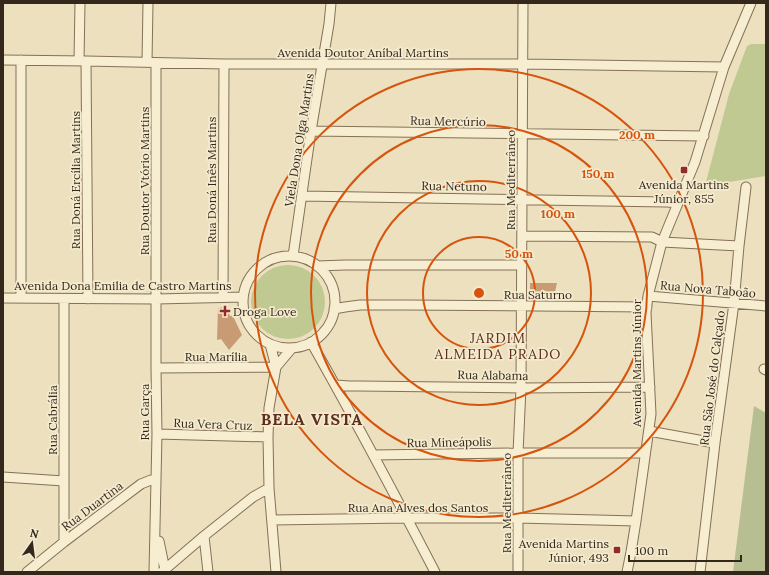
<svg xmlns="http://www.w3.org/2000/svg" width="769" height="575" font-family="Lora,serif">
	<style>
		.green { fill: #c1c993 }
		.cemetery { fill: #b7be92 }
		.building { fill: #c99b75 }
		.lines { fill: none; stroke-linecap: round; stroke-linejoin: round }
		.minor-casing { stroke: #847158; stroke-width: 11 }
		.minor { stroke: #f7edd1; stroke-width: 9 }
		.ring { fill: none; stroke: #d6540e; stroke-width: 2 }
		.poi-dot { fill: #912c2a; stroke: #f4eace; stroke-width: 1.5 }
		.labels { text-anchor: middle; dominant-baseline: central; stroke-width: 3.5; stroke-linejoin: round; paint-order: stroke }
		.street-label { font-size: 12px; fill: #34281c; stroke: #f4eace }
		.poi-label { font-size: 12px; fill: #34281c; stroke: #f4eace }
		.quarter-label { font-size: 14px; letter-spacing: 1px; fill: #5f2d1d; stroke: #f4eace }
		.district-label { font-size: 16px; font-weight: bold; letter-spacing: 1px; fill: #5f2d1d; stroke: #f4eace }
		.centre { fill: #d6540e; stroke: #f4eace; stroke-width: 2 }
		.ring-label { font-size: 12px; text-anchor: middle; font-weight: bold; fill: #d6540e; stroke: #f4eace; stroke-width: 3.5; stroke-linejoin: round; paint-order: stroke }
	</style>
	<rect width="100%" height="100%" fill="#ece0be"/>
	<!-- green -->
	<path class="green" d="M751,44H766V176L705,186L729,94L747,46Z
		M251 302a37 37 0 1 1 74 0a37 37 0 1 1-74 0Z"/>
	<!-- cemetery -->
	<path class="cemetery" d="M754,406L766,413V572H733Z"/>
	<!-- building -->
	<path class="building" d="M530,283H557L555,292H530Z
		M226,307L230,316H233L242,335L229,350L221,339L217,340L218,308Z"/>
	<g class="lines">
		<!-- minor casing -->
		<g class="minor-casing">
			<path id="minor" d="M3,60L86,61L224,64H523L724,67
				M21,60V298
				M79,61L80,3
				M86,61L88,299
				M147,62L148,3
				M311,131L704,136
				M302,196L667,202L678,203
				M522,236L652,237L662,242L739,246
				M293,256L311,131L329,24L331,3
				M243 302a46 46 0 1 1 92 0a46 46 0 1 1-92 0Z
				M317,266L345,265H522
				M648,296L766,306
				M223,297L224,64
				M3,298L156,299L243,297
				M334,309L345,307L360,305H406L647,307
				M311,342C354,418 395,495 435,572
				M270,344L276,367L269,408L268,437L269,488L276,572
				M276,367L292,348
				M156,368L276,367
				M764,369L766,370
				M336,385L349,386H359L521,388L650,387
				M649,431L715,443
				M157,434L268,437
				M373,455L518,453H645
				M3,477L64,481
				M272,520L407,518H518L636,521
				M204,536L208,572
				M159,541L165,570
				M64,542V299
				M27,572L64,542L141,484L151,480H156
				M154,572L157,434L156,368V63
				M162,572L204,536L253,497L269,488
				M518,572V453L521,388L523,3
				M627,572L631,552L636,521L651,414L646,313L648,296L662,242L695,162L724,67L751,3
				M700,572L715,443L734,303L739,246L746,187"/>
		</g>
		<!-- minor -->
		<use href="#minor" class="minor"/>
	</g>
	<!-- distance rings -->
	<g class="ring">
		<circle cx="479" cy="293" r="56"/>
		<circle cx="479" cy="293" r="112"/>
		<circle cx="479" cy="293" r="168"/>
		<circle cx="479" cy="293" r="224"/>
	</g>
	<!-- markers -->
	<g class="poi-dot">
		<rect x="680" y="166" width="8" height="8" rx="2"/>
		<path d="M223 305h4v4h4v4h-4v4h-4v-4h-4v-4h4z"/>
		<rect x="613" y="546" width="8" height="8" rx="2"/>
	</g>
	<g class="labels">
		<!-- street labels -->
		<g class="street-label">
			<text x="363" y="52">Avenida Doutor Aníbal Martins</text>
			<text transform="translate(448 121) rotate(1)">Rua Mercúrio</text>
			<text transform="translate(299 140) rotate(-81)">Viela Dona Olga Martins</text>
			<text transform="translate(75 180) rotate(-90)">Rua Doná Ercília Martins</text>
			<text transform="translate(211 180) rotate(-90)">Rua Doná Inês Martins</text>
			<text transform="translate(510 180) rotate(-90)">Rua Mediterrâneo</text>
			<text transform="translate(144 181) rotate(-90)">Rua Doutor Vtório Martins</text>
			<text transform="translate(454 186) rotate(1)">Rua Netuno</text>
			<text x="123" y="285">Avenida Dona Emilia de Castro Martins</text>
			<text transform="translate(708 289) rotate(5)">Rua Nova Taboão</text>
			<text x="538" y="294">Rua Saturno</text>
			<text x="216" y="356">Rua Marília</text>
			<text transform="translate(636 363) rotate(-90)">Avenida Martins Júnior</text>
			<text transform="translate(493 375) rotate(1)">Rua Alabama</text>
			<text transform="translate(712 378) rotate(-83)">Rua São José do Calçado</text>
			<text transform="translate(144 412) rotate(-90)">Rua Garça</text>
			<text transform="translate(52 420) rotate(-90)">Rua Cabrália</text>
			<text transform="translate(213 424) rotate(2)">Rua Vera Cruz</text>
			<text transform="translate(449 442) rotate(-1)">Rua Mineápolis</text>
			<text transform="translate(506 503) rotate(-90)">Rua Mediterrâneo</text>
			<text transform="translate(92 506) rotate(-37)">Rua Duartina</text>
			<text x="418" y="507">Rua Ana Alves dos Santos</text>
		</g>
		<!-- poi labels -->
		<g class="poi-label">
			<text x="684" y="184">Avenida Martins<tspan x="684" dy="14">Júnior, 855</tspan></text>
			<text x="233" y="311" text-anchor="start">Droga Love</text>
			<text x="609" y="543" text-anchor="end">Avenida Martins<tspan x="609" dy="14">Júnior, 493</tspan></text>
		</g>
		<!-- quarter labels -->
		<g class="quarter-label">
			<text x="498" y="338">JARDIM<tspan x="498" dy="16">ALMEIDA PRADO</tspan></text>
		</g>
		<!-- district labels -->
		<g class="district-label">
			<text x="312" y="419">BELA VISTA</text>
		</g>
	</g>
	<circle cx="479" cy="293" r="6" class="centre"/>
	<g class="ring-label">
		<text x="637" y="139">200 m</text>
		<text x="598" y="178">150 m</text>
		<text x="558" y="218">100 m</text>
		<text x="519" y="258">50 m</text>
	</g>
	<!-- border -->
	<rect width="769" height="575" fill="none" stroke="#34281c" stroke-width="8"/>
	<!-- north arrow -->
	<g transform="translate(32 543) rotate(14)" stroke="#f4eace" stroke-width="3" paint-order="stroke">
	<path d="M0-3L7 15L0 10L-7 15Z" fill="#34281c"/>
	<text y="-6" font-size="11" font-weight="bold" text-anchor="middle" fill="#34281c">N</text>
	</g>
	<!-- scale -->
	<path d="M629 555v6h112v-6" fill="none" stroke="#34281c" stroke-width="2"/>
	<text x="635" y="555" font-size="12" fill="#34281c" stroke="#f4eace" stroke-width="3" paint-order="stroke">100 m</text>
</svg>
